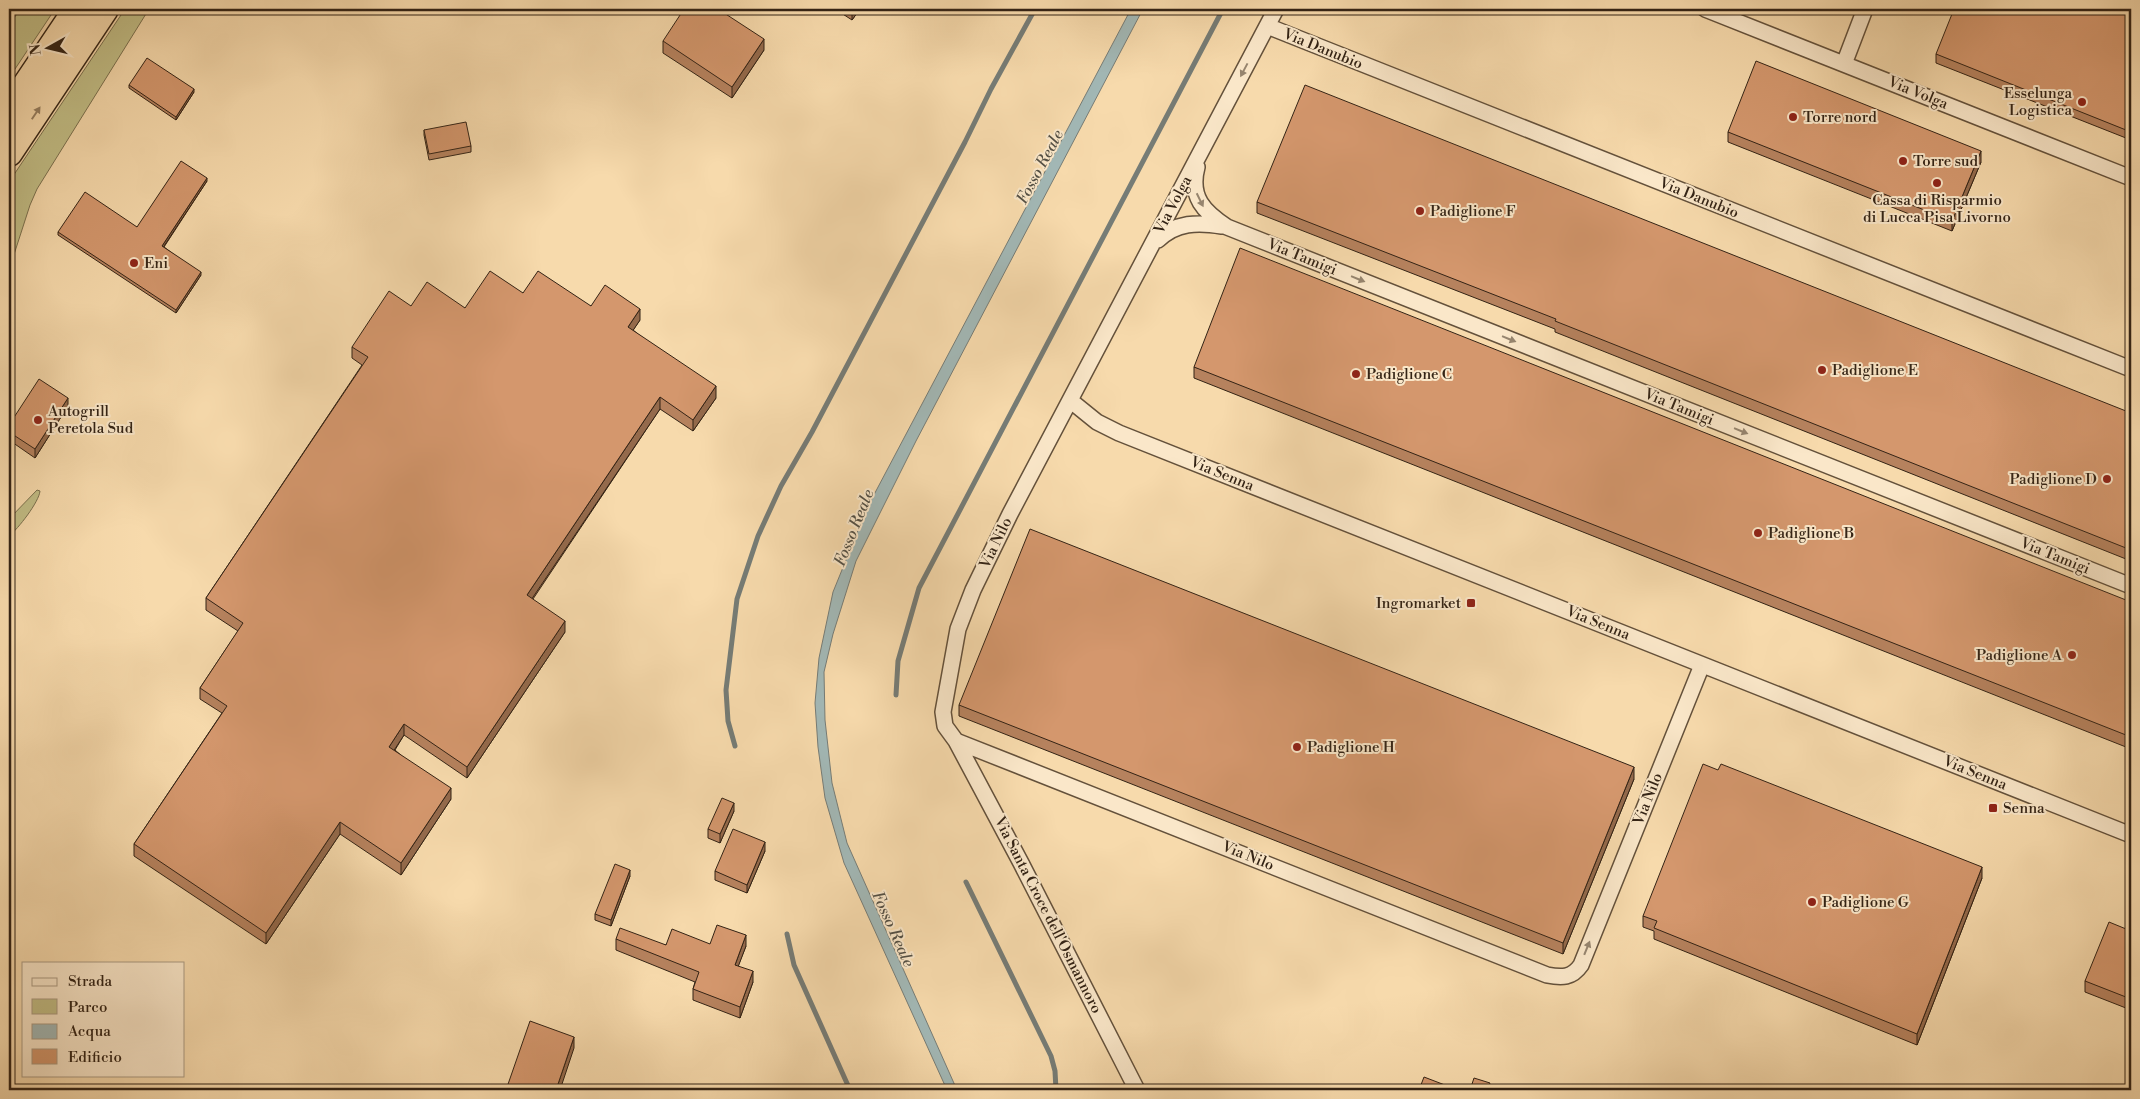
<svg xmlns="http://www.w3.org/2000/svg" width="2140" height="1099" font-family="'Libre Bodoni',serif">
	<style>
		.green { fill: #c2be86; stroke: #7a704e }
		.water { fill: #a2b8b6; stroke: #767c76 }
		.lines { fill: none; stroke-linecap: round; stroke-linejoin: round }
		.stream { stroke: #767c76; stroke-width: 5 }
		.minor-casing { stroke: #64513b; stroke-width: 18 }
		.motorway-casing { stroke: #332315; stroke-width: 29 }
		.minor { stroke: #fae7c9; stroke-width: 15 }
		.motorway { stroke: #f7daac; stroke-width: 26 }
		.wall { fill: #b6825e; stroke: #332315 }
		.shaded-wall { fill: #946a4c; stroke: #332315 }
		.building { fill: #d4976d; stroke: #332315 }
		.oneway { fill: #96856f }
		.oneway2 { fill: #957e60 }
		.poi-dot { fill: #8f2418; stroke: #fae7c9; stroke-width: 2 }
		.labels { text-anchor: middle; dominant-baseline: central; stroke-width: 4; stroke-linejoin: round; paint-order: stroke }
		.street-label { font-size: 15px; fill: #332315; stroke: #fae7c9 }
		.poi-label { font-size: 15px; fill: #332315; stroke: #fae7c9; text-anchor: start }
		.water-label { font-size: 16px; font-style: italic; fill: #545045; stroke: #fae7c9 }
	</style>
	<rect width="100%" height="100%" fill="#f7daac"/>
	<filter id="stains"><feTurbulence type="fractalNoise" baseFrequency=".004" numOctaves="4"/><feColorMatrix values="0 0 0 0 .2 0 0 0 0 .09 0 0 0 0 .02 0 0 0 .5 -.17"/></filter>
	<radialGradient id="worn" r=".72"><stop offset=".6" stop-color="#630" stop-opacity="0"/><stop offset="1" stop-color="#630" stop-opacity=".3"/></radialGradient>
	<!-- green -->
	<path class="green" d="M20,9H55L9,78V26Z
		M125,9H149L37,189L30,205L9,270V182Z
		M37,490L40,491C39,502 18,529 9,536V519Z"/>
	<!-- water -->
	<path class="water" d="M1131,9H1143L916,441L856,561L833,634L824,672L825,720L832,783L847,843L957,1090H947L844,863L825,798L818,747L815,703L819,658L833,592L868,506Z"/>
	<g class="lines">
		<!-- stream -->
		<path class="stream" d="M896,695L898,661L919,588L1223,9
			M735,746L728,721L726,690L737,599L758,536L781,486L812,432L965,142L991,89L1035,9
			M966,882L1051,1056L1055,1071L1056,1090
			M787,934L794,965L850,1090"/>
		<!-- minor casing -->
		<g class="minor-casing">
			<path id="minor" d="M1276,9L1010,514L973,590L958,629L943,712L945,726L956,741L1547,975C1562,978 1572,978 1581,965L1702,665
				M1705,9L2131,178
				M1267,26L2131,369
				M1844,64L1865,9
				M1197,167C1189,197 1204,212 1227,227L2131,586
				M1158,240C1176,222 1198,222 1222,226
				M1071,401L1097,422L1119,433L2131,835
				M956,741L1021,863L1137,1090"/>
		</g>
		<!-- motorway casing -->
		<g class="motorway-casing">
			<path id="motorway" d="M9,110L77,9
				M9,153L105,9"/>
		</g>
		<!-- minor -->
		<use href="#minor" class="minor"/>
		<!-- motorway -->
		<use href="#motorway" class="motorway"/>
	</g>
	<!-- wall -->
	<path class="wall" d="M835,9H860L852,20Z
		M2131,9V140L1936,63V54Z
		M663,41L764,50L732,98L663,53Z
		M129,85L194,92L176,120L129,88Z
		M424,130L471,146V152L429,160L424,135Z
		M1728,132L1981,162L1952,231L1728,142Z
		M207,181L164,247L201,275L176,313L58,235V232L137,227Z
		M1257,202L2131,413V561L1555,332V329L1257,213Z
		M523,293L591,306L640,320L633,330L716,398L693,431L660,409L533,599L565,632L467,778L404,735L395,750L451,799L401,875L340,834L266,944L134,856V844L222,713L200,699V688L238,631L206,610V598L362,365L352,358V347L411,306L465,308Z
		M1194,367L2131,602V749L1194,378Z
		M68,406L35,458L9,440V425Z
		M959,705L1634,779L1563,954L959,716Z
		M734,811L720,843L708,838V829Z
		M765,851L747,893L715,880V871Z
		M630,876L611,926L595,920V914Z
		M1982,878L1917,1045L1654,939V931L1643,927V916Z
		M2131,931V1010L2085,992V981Z
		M616,939L666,945L746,946L738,966L753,982L740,1018L693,1000V989L695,982L616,950Z"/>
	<!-- shaded-wall -->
	<path class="shaded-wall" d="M854,9H860L852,20V12Z
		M764,39V50L732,98V87Z
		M194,89V92L176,120V117Z
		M1981,151V162L1952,231V221Z
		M207,178V181L162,249V246Z
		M201,272V275L176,313V310Z
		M640,309V320L628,338V327Z
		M716,386V398L693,431V420Z
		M660,397V409L527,606V595Z
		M68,398V406L35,458V449Z
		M565,621V632L467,778V767Z
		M404,724V735L389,758V747Z
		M1634,767V779L1563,954V943Z
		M451,788V799L401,875V863Z
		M734,803V811L720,843V834Z
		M340,822V834L266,944V933Z
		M765,842V851L747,893V885Z
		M1982,867V878L1917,1045V1034Z
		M630,870V876L611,926V920Z
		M746,935V946L735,975V965Z
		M753,971V982L740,1018V1007Z
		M574,1037V1048L560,1090H556Z"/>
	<!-- building -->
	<path class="building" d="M684,9H718L764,39L732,87L663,41Z
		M848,9H854L852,12Z
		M1954,9H2131V132L1936,54Z
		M147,58L194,89L176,117L129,85Z
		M1756,61L1981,151L1952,221L1728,132Z
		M1305,85L2131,413V550L1555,321L1556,319L1257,202Z
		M466,122L471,146L429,154L424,130Z
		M181,161L207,178L162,246L201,272L176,310L58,232L85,192L137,227Z
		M1240,248L2131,602V737L1194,367Z
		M490,271L523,293L538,271L591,306L605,285L640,309L628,327L716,386L693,420L660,397L527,595L565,621L467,767L404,724L389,747L451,788L401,863L340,822L266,933L134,844L227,706L200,688L243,623L206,598L368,357L352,347L389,291L411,306L427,282L465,308Z
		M39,379L68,398L35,449L9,432V425Z
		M1030,529L1634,767L1563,943L959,705Z
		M1703,764L1718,770L1721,764L1982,867L1917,1034L1654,928L1657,921L1643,916Z
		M722,798L734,803L720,834L708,829Z
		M733,829L765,842L747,885L715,871Z
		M615,864L630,870L611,920L595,914Z
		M2109,922L2131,931V999L2085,981Z
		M717,925L746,935L735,965L753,971L740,1007L693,989L699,972L616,939L620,928L666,945L672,929L710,944Z
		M530,1021L574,1037L556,1090H506Z
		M1424,1077L1458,1090H1419Z
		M1474,1078L1490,1083L1487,1090H1470Z"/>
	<!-- one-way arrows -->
	<defs><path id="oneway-solid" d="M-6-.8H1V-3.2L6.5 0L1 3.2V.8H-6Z" transform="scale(1.25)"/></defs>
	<g class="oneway">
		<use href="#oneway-solid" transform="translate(1244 70) rotate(118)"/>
		<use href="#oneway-solid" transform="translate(1200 200) rotate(64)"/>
		<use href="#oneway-solid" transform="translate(1358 279) rotate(22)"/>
		<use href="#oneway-solid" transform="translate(1509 339) rotate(22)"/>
		<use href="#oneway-solid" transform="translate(1741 431) rotate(22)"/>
		<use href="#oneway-solid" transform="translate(1587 948) rotate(-68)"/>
	</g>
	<use class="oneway2" href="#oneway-solid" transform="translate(36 113) rotate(-56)"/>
	<!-- markers -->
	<g class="poi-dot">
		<circle cx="2082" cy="102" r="5"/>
		<circle cx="1793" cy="117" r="5"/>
		<circle cx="1903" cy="161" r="5"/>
		<circle cx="1937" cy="183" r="5"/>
		<circle cx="1420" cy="211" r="5"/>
		<circle cx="134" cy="263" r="5"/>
		<circle cx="1822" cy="370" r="5"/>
		<circle cx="1356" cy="374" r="5"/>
		<circle cx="38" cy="420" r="5"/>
		<circle cx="2107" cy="479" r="5"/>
		<circle cx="1758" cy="533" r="5"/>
		<rect x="1466" y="598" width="10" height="10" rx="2.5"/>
		<circle cx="2072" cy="655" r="5"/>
		<circle cx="1297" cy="747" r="5"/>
		<rect x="1988" y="803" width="10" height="10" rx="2.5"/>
		<circle cx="1812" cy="902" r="5"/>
	</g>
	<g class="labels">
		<!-- street labels -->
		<g class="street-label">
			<text transform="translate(1323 49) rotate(22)">Via Danubio</text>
			<text transform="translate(1918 93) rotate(22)">Via Volga</text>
			<text transform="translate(1699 198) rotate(22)">Via Danubio</text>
			<text transform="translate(1173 205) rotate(-62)">Via Volga</text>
			<text transform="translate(1302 257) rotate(22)">Via Tamigi</text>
			<text transform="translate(1679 407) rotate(22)">Via Tamigi</text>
			<text transform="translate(1222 474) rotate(22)">Via Senna</text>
			<text transform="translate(996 543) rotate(-64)">Via Nilo</text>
			<text transform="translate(2055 556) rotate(22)">Via Tamigi</text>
			<text transform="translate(1598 623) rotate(22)">Via Senna</text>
			<text transform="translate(1975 773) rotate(22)">Via Senna</text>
			<text transform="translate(1648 799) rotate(-68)">Via Nilo</text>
			<text transform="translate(1248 856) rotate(22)">Via Nilo</text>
			<text transform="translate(1048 915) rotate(63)">Via Santa Croce dell'Osmannoro</text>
		</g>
		<!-- poi labels -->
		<g class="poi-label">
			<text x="2072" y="93" text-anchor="end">Esselunga<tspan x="2072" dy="17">Logistica</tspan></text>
			<text x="1803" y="117">Torre nord</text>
			<text x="1913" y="161">Torre sud</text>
			<text x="1937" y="200" text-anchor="middle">Cassa di Risparmio<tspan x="1937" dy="17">di Lucca Pisa Livorno</tspan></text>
			<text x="1430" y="211">Padiglione F</text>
			<text x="144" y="263">Eni</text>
			<text x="1832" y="370">Padiglione E</text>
			<text x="1366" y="374">Padiglione C</text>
			<text x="48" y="411">Autogrill<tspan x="48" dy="17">Peretola Sud</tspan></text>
			<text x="2097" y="479" text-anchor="end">Padiglione D</text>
			<text x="1768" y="533">Padiglione B</text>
			<text x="1461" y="603" text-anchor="end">Ingromarket</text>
			<text x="2062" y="655" text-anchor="end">Padiglione A</text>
			<text x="1307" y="747">Padiglione H</text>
			<text x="2003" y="808">Senna</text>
			<text x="1822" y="902">Padiglione G</text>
		</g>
		<!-- water labels -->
		<g class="water-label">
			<text transform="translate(1040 167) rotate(-62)">Fosso Reale</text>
			<text transform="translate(854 528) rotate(-68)">Fosso Reale</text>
			<text transform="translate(893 929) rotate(66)">Fosso Reale</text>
		</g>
	</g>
	<!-- margin -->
	<rect width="2140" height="1099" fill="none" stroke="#f7daac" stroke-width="30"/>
	<rect x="10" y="10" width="2120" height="1079" fill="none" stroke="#332315" stroke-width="2.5"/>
	<rect x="15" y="15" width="2110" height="1069" fill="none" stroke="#332315"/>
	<!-- legend -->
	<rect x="22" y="962" width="162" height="115" fill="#fae7c9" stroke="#aa9981"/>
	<rect x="32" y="978" width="25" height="8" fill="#fae7c9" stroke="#aa9981"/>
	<text x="68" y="986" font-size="15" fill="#332315">Strada</text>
	<rect x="32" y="999" width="25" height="15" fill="#c2be86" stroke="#aa9981"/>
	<text x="68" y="1012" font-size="15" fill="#332315">Parco</text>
	<rect x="32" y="1024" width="25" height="15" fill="#a2b8b6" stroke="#aa9981"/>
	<text x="68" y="1036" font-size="15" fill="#332315">Acqua</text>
	<rect x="32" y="1049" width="25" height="15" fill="#d4976d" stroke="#aa9981"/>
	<text x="68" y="1062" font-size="15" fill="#332315">Edificio</text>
	<!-- north arrow -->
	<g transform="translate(48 48) rotate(262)" stroke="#fae7c9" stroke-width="4" paint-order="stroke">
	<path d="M0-4L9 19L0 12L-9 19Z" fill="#332315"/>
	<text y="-8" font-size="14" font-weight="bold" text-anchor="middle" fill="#332315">N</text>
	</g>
	<rect width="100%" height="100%" filter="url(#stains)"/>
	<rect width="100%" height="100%" fill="url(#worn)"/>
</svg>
